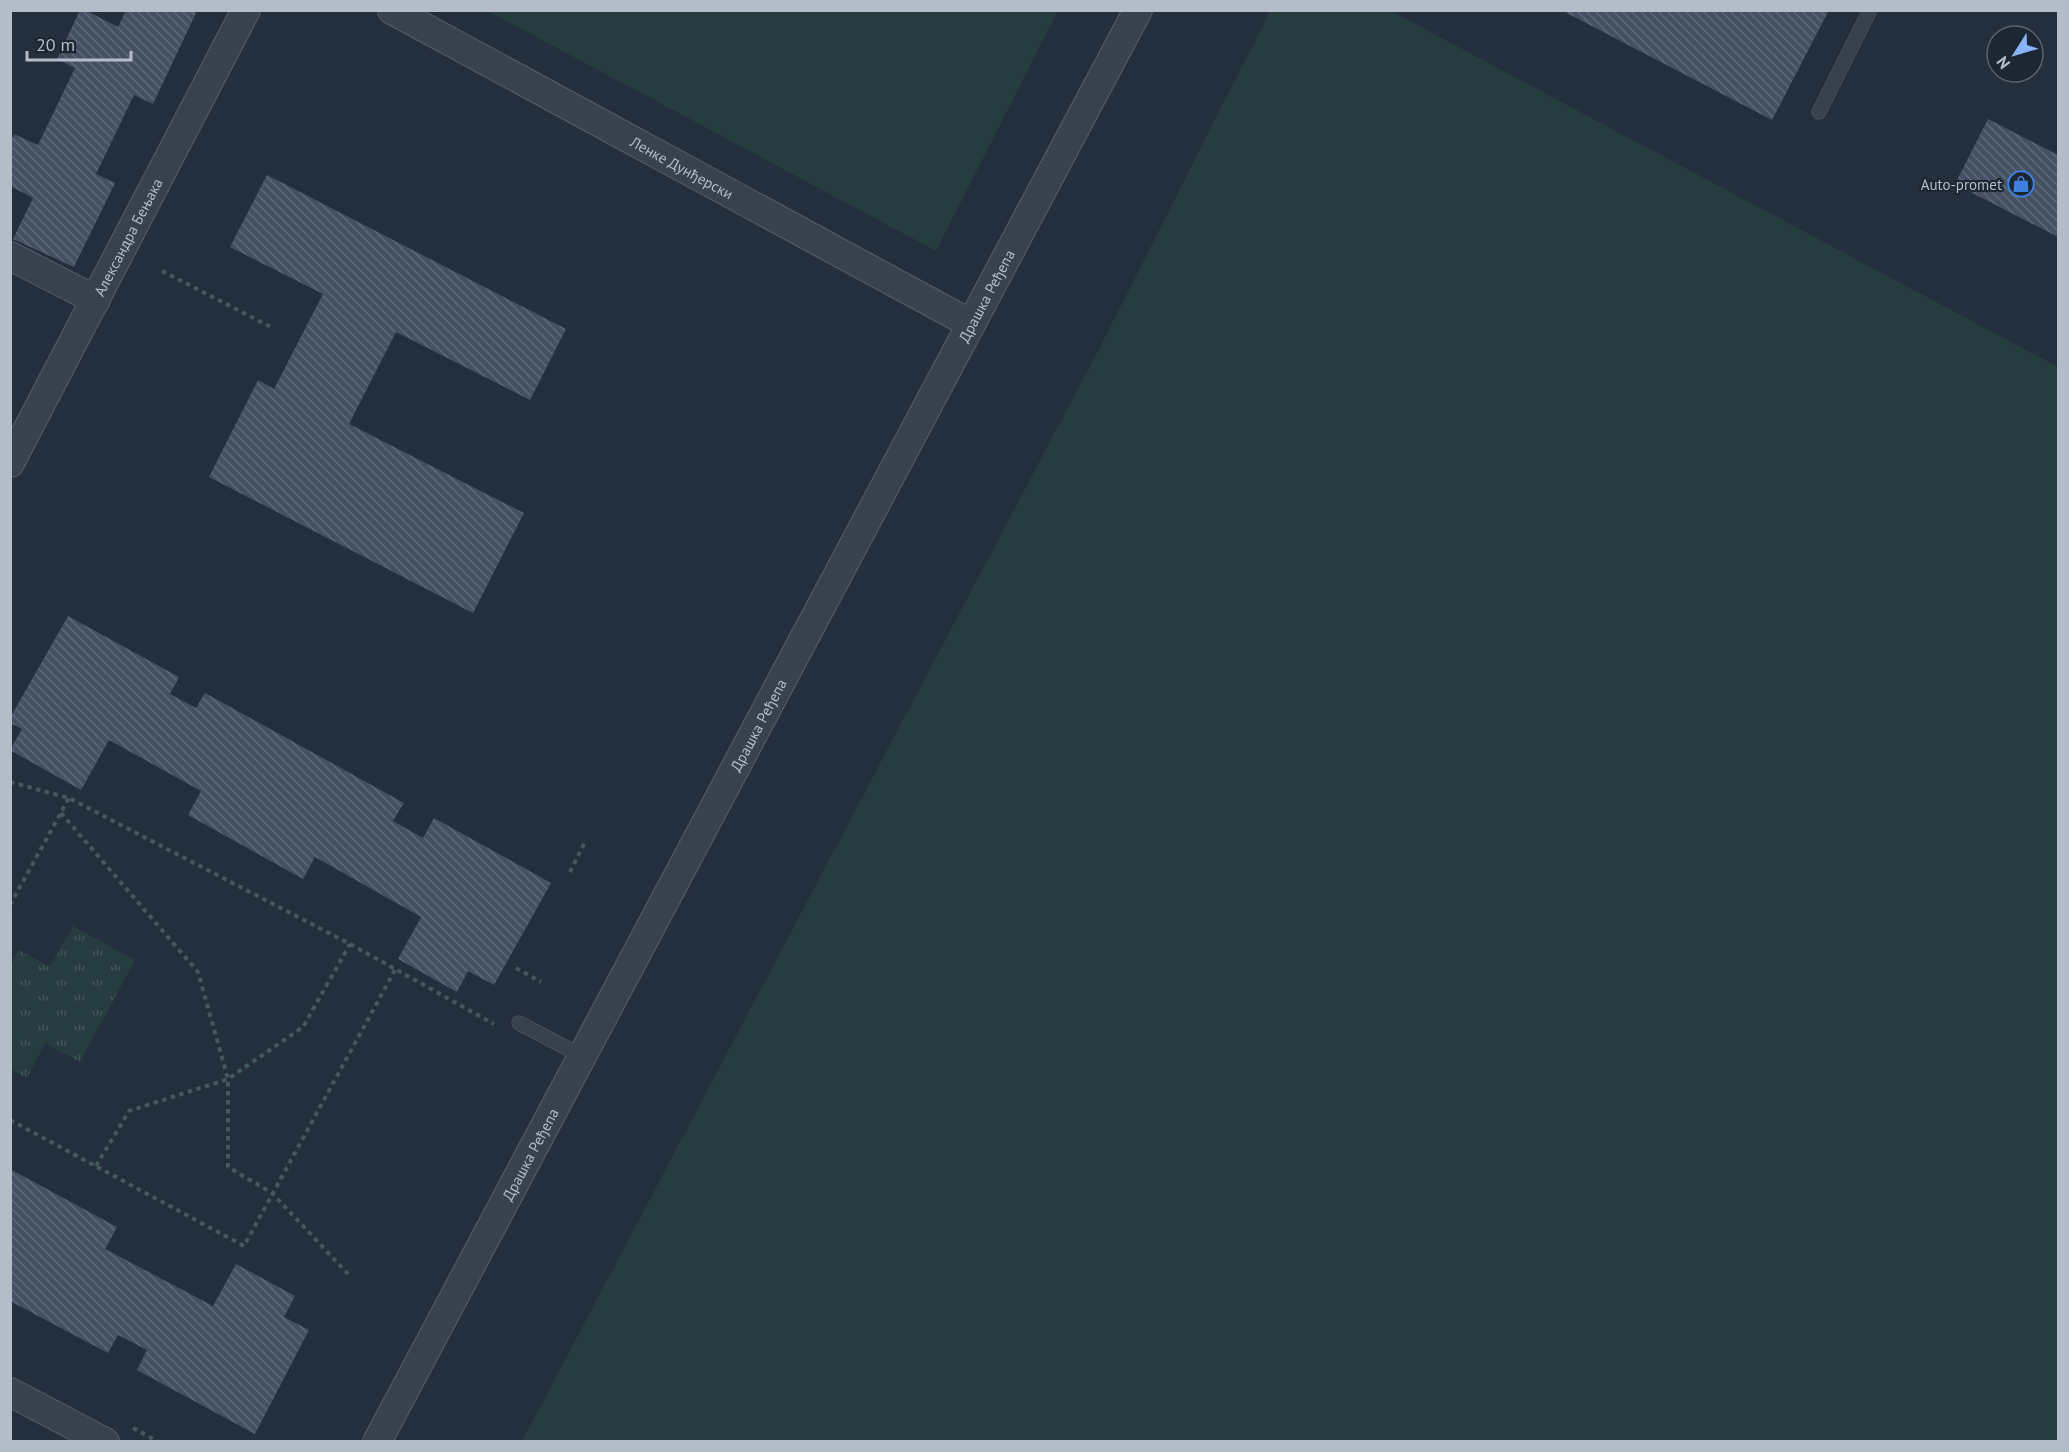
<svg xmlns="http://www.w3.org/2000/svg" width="2069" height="1452" font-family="'PT Sans',sans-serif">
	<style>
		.grass { fill: #263c3f }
		.park { fill: url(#park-tufts) }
		.building { fill: url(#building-back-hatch) }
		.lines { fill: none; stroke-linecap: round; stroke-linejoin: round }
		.lane-casing { stroke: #565f6c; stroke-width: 15 }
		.street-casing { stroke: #565f6c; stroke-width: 30 }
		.path { stroke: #44595c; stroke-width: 4; stroke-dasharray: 4.5 4.5; stroke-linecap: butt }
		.lane { stroke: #38414e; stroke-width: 14 }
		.street { stroke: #38414e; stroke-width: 28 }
		.labels { text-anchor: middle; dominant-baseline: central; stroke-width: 4.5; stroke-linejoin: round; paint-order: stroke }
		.street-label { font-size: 15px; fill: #b4bcc9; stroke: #1d2633 }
		.poi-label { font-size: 15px; fill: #b4bcc9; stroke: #1d2633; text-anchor: end }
	</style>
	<defs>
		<pattern id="park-tufts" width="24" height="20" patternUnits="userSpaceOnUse" patternTransform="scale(1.5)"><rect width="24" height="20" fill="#263c3f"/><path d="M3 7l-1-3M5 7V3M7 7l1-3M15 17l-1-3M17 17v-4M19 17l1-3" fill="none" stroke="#435659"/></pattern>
		<pattern id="building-back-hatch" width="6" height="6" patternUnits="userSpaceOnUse" patternTransform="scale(1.5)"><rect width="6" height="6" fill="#455162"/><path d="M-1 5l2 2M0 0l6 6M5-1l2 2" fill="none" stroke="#5d6877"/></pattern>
	</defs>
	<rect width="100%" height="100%" fill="#242f3e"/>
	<!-- grass -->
	<path class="grass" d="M488,11H1058L936,251Z
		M1270,11H1391L2058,367V1441H522L1102,343Z"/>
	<!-- park -->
	<path class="park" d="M73,926L135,960L80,1062L45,1043L27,1078L11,1069V964L18,950L50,967Z"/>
	<!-- building -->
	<path class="building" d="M80,10H85L118,27L126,10H191L196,13L153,104L134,95L96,174L115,183L74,267L13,239L33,198L10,186V142L14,134L38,145L75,68L57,59Z
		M1561,10H1829L1772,120Z
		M1988,119L2058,155V237L1955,184Z
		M267,175L566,329L530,400L396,332L349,424L524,513L473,613L209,477L258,380L274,389L323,294L230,247Z
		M68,616L179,677L170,694L196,708L205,693L404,803L393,821L423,838L434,818L551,883L494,985L468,971L457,992L398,959L421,917L315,857L303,879L188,815L201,791L109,740L81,790L10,750L22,729L10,723V718Z
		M10,1169L117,1227L105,1249L213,1306L236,1264L295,1296L284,1317L309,1330L255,1434L137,1370L147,1350L118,1335L108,1353L10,1301Z"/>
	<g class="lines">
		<!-- lane casing -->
		<g class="lane-casing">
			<path id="lane" d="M1819,112L1870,10
				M519,1023L582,1056"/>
		</g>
		<!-- street casing -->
		<g class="street-casing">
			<g id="street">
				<path id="s1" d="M392,10L971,324"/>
				<path d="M10,256L96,300"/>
				<path id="s2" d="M10,463L246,10"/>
				<path d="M10,1392L105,1442"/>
				<path id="s3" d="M377,1442L1138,10"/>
			</g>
		</g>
		<!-- path -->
		<path class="path" d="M162,271L271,327
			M10,782L69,798L350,944L494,1024
			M61,813L198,972L228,1079V1167L272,1193L348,1274
			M570,872L585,842
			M10,905L69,798
			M516,968L541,982
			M10,1120L244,1246L395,970
			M96,1166L129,1111L228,1079L303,1027L350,944
			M133,1428L159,1442"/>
		<!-- lane -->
		<use href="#lane" class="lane"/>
		<!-- street -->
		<use href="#street" class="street"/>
	</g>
	<!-- icons -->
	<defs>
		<g id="shop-ring" transform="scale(1.35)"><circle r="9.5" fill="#1d2633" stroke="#3f7fe0" stroke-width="1.5"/><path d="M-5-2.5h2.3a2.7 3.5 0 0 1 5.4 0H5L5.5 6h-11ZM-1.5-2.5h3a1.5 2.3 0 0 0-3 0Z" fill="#3f7fe0"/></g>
	</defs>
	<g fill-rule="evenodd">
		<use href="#shop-ring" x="2021" y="184"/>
	</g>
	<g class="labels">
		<!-- street labels -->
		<g class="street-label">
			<text stroke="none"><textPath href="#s1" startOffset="330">Ленке Дунђерски</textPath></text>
			<text stroke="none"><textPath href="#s2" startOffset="255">Александра Бењака</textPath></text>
			<text stroke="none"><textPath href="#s3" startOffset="1298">Драшка Ређепа</textPath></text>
			<text stroke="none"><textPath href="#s3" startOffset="812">Драшка Ређепа</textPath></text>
			<text stroke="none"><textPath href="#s3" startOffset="326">Драшка Ређепа</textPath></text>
		</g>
		<!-- poi labels -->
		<g class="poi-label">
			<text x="2002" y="184">Auto-promet</text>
		</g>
	</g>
	<!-- border -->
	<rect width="2069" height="1452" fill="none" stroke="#b4bcc9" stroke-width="24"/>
	<!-- north arrow -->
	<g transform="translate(2015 54) rotate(233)"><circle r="28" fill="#1d2633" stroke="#59626f" stroke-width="1.5"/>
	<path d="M0-4.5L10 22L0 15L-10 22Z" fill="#8ab4f8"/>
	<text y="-9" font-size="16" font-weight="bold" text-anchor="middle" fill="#b4bcc9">N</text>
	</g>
	<!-- scale -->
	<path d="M27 51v9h104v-9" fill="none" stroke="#b4bcc9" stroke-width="3"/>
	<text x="36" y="51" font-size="18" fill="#b4bcc9" stroke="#1d2633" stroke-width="4.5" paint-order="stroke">20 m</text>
</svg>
